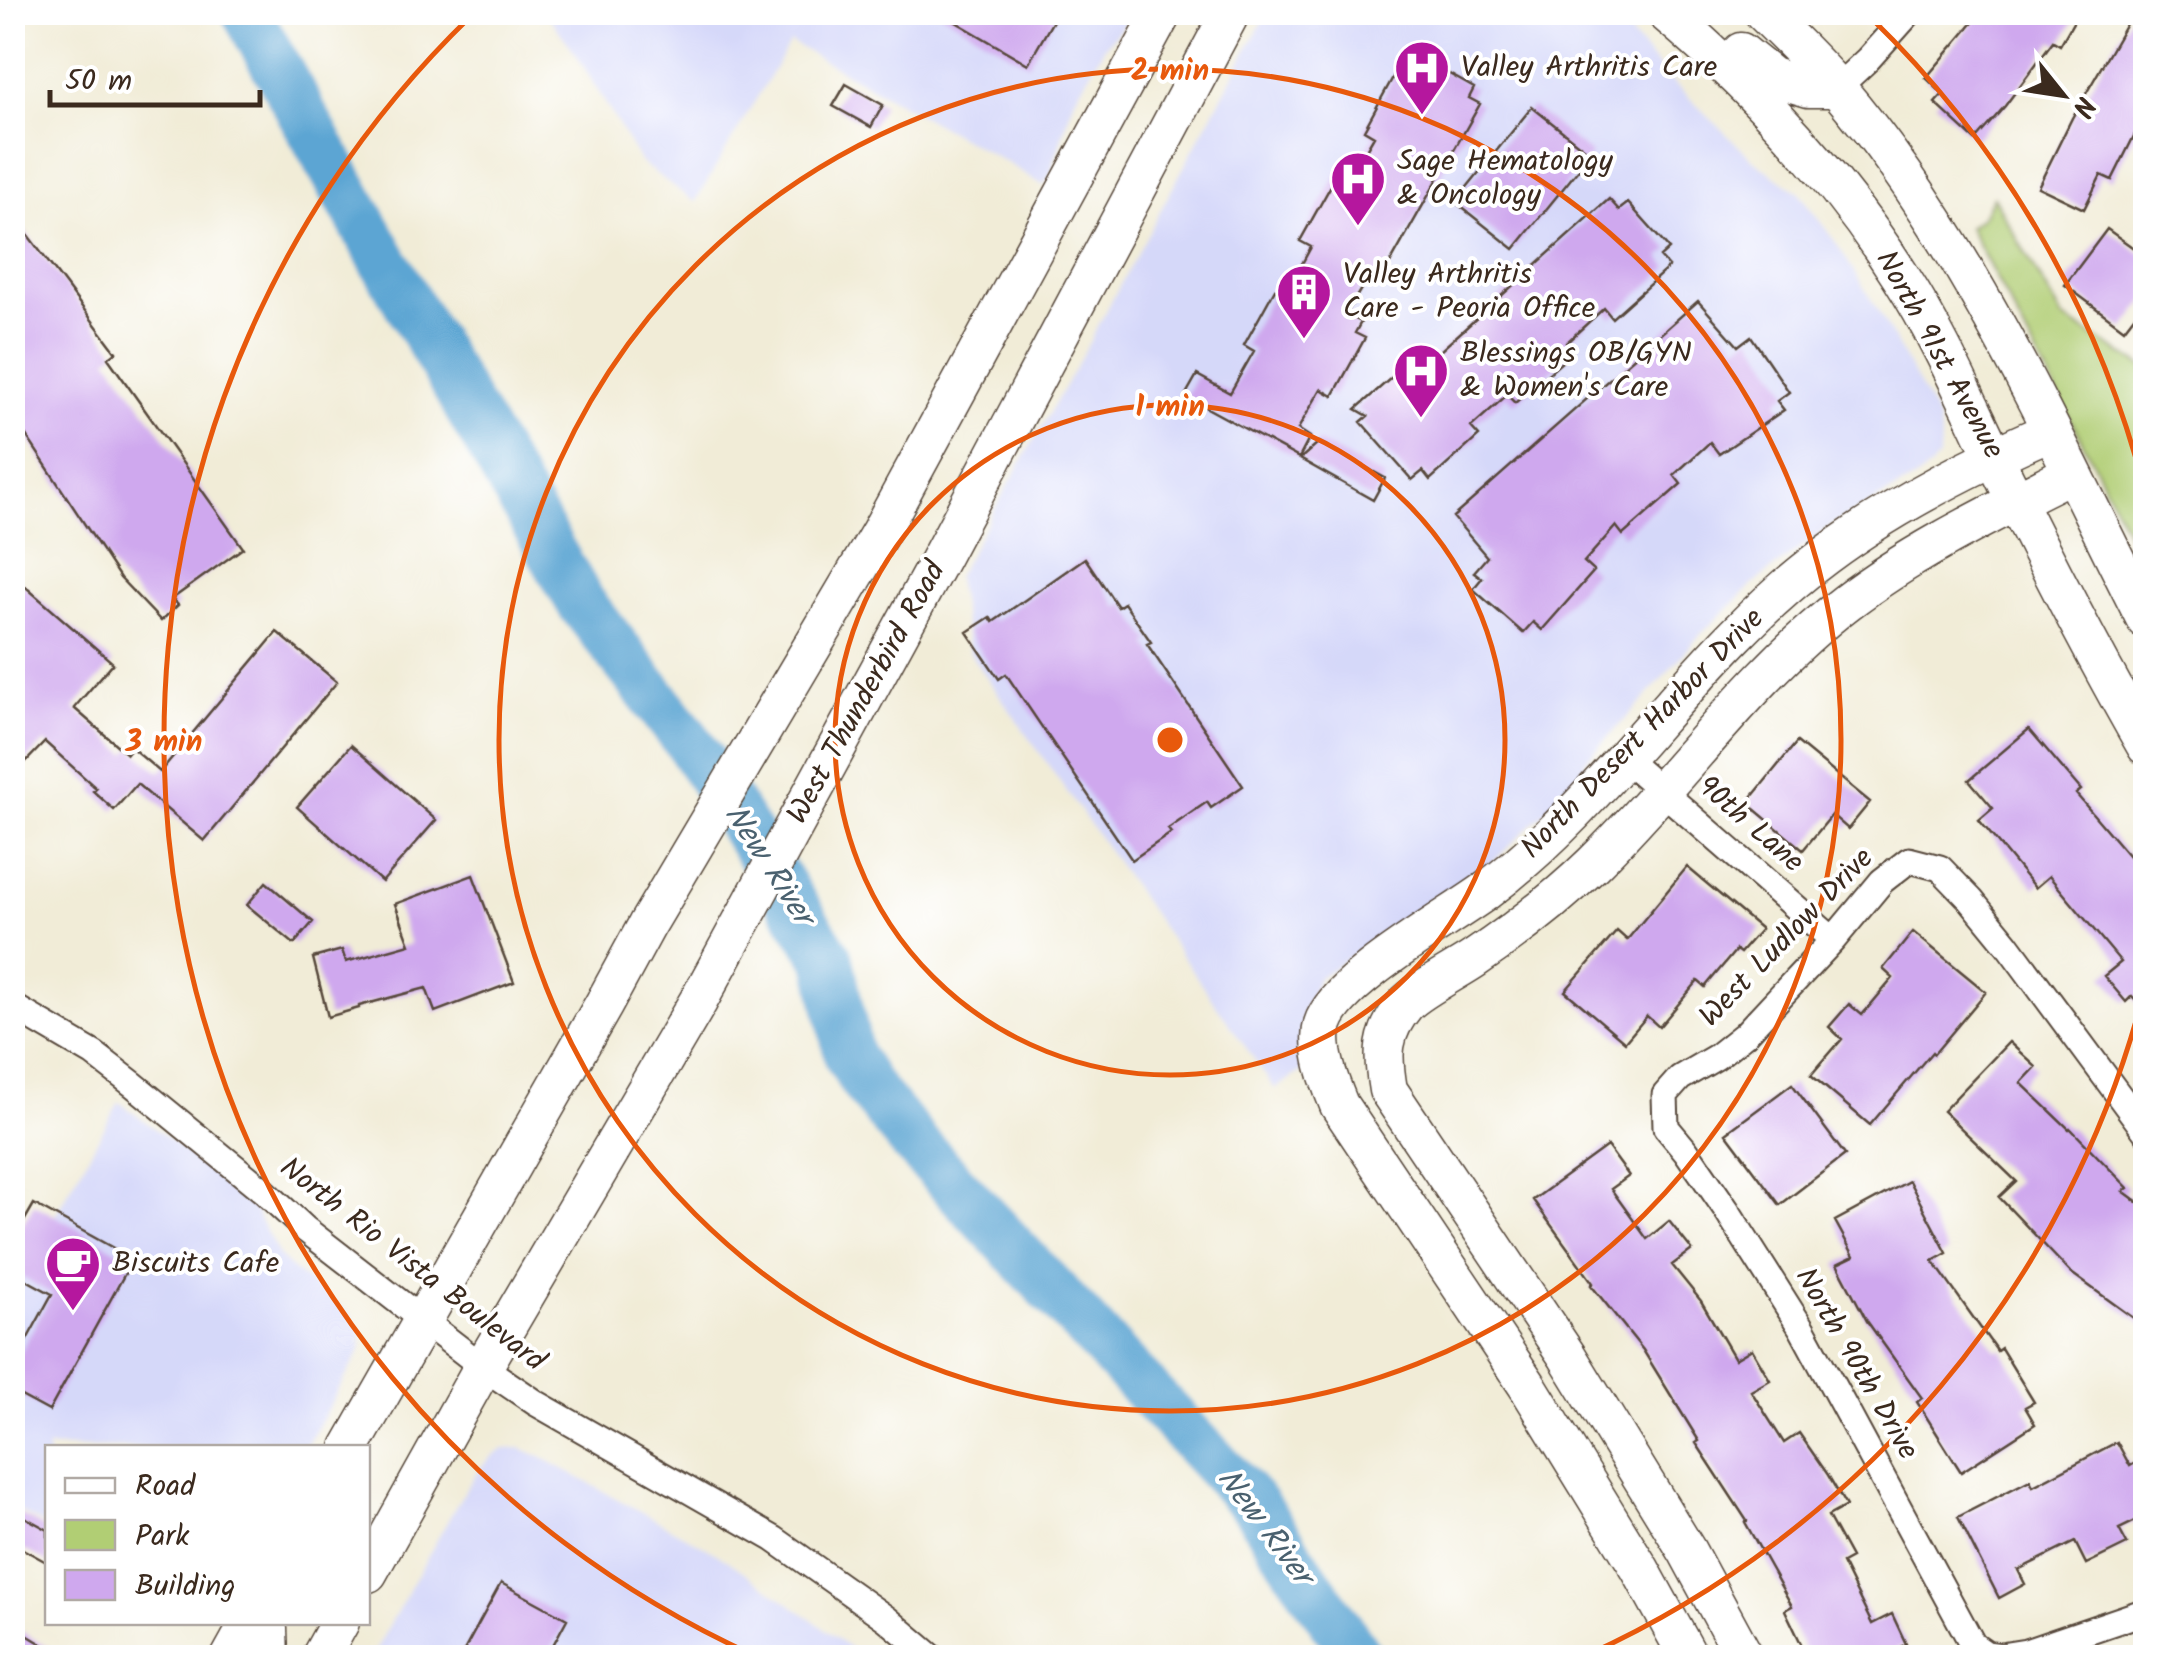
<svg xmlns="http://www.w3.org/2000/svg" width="2158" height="1670" font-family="Kalam,sans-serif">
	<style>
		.built { fill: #d5d8f9 }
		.green { fill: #b1ce74; stroke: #767c49; stroke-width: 2.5 }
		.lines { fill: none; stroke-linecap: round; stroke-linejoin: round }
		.river { stroke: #5ca5d3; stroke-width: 50 }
		.building { fill: #cfa8ee }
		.street-casing { stroke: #56473a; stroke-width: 29 }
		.secondary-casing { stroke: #56473a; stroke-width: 41 }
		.street { stroke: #fff; stroke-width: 25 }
		.secondary { stroke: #fff; stroke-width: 38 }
		.ring { fill: none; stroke: #e8590c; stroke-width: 5 }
		.labels { text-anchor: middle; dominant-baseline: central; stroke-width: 8; stroke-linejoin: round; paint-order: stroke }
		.poi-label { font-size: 30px; fill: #3b2a1e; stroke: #fff; text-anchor: start }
		.street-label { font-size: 30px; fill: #3b2a1e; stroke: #fff }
		.water-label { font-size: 32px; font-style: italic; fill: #4a616f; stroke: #fff }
		.centre { fill: #e8590c; stroke: #fff; stroke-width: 5 }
		.ring-label { font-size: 30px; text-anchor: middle; font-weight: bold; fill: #e8590c; stroke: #fff; stroke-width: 8; stroke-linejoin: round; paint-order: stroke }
	</style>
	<rect width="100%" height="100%" fill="#fff"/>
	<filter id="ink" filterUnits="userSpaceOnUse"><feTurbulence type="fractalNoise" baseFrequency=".01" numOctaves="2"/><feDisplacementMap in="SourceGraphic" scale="20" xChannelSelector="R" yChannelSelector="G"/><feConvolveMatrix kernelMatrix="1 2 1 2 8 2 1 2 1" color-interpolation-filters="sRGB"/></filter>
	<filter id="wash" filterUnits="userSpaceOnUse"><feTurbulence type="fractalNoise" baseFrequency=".0048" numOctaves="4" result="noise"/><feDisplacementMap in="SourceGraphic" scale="40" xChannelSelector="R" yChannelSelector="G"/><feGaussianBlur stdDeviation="2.25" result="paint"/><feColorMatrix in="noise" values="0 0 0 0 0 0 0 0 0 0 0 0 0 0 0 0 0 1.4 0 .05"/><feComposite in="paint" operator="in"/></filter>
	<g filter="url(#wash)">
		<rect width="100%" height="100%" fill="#f1ecd7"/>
		<!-- built -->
		<path class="built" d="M546,13H1134L1105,46L1073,102L1050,175L1043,185L1007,163L790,42L695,202L641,163L576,54Z
			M1267,13H1612L1665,74L1753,160L1798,192L1837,244L1882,317L1938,420L1941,440L1938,457L1930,468L1915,479L1833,524L1758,580L1699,636L1640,704L1585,761L1582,774L1566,791L1493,862L1318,978L1302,1016L1306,1068L1275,1089L969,652L956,577L1078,363Z
			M119,1102L248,1198L280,1257L294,1271L351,1314L361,1331L362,1348L306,1447L48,1448L47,1527L13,1507V1289Z
			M521,1448L543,1458L718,1554L806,1615L855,1652L849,1658H371L462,1495L480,1468L493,1455L504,1449Z"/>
		<!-- green -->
		<path class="green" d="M1993,197L2063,318L2145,368V570L2094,464L1969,227L1982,217Z"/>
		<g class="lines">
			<!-- river -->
			<path class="river" d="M246,12L389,270L581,603L689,743L829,960L849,1057L867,1086L916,1145L1255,1506L1359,1658"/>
		</g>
		<g id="blocks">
			<!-- building -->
			<path class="building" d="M939,12H1058L1028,64Z
				M1982,12H2079L2060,45L2053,41L2005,106L1975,140L1935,103L1943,94L1926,78Z
				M2133,12H2146V112L2112,180L2101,175L2084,209L2038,187L2072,118Z
				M1419,57L1474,88L1469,98L1480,104L1379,283L1368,277L1346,314L1361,322L1355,333L1365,338L1333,396L1321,389L1298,429L1310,437L1299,458L1185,396L1197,375L1230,393L1254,351L1244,345L1275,289L1285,295L1311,247L1300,241L1338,173L1349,179L1374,136L1364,130L1402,61L1413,67Z
				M846,84L883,105L871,127L833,106Z
				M1532,107L1591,154L1514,249L1455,202Z
				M1609,199L1619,210L1628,203L1669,249L1660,257L1669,267L1612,318L1604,308L1566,343L1573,352L1515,403L1507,395L1471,427L1479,436L1430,480L1423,471L1412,480L1361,422L1368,416L1356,409L1409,362L1417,371L1430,360Z
				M12,214L116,352L108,358L243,548L172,599L178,605L161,621L120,578L22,429L12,437Z
				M2107,229L2146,257V300L2124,329L2065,285Z
				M1698,301L1738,346L1751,336L1789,392L1777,401L1784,410L1719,454L1710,442L1674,475L1681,484L1623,535L1616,526L1584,562L1594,571L1542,630L1533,622L1523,633L1473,589L1482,578L1474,572L1487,557L1453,517Z
				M1319,442L1385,478L1373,500L1300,459Z
				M1085,558L1118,607L1124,603L1151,642L1147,644L1243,786L1211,808L1207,802L1168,829L1171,833L1132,860L1006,674L999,679L967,632L990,617L993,622Z
				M12,575L113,663L74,708L127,754L132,748L160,772L277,632L337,682L204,841L137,784L114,810L93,791L96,788L45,742L12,776Z
				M2029,729L2081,790L2076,794L2146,876V1011L2132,996L2126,1002L2104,976L2121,962L2049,876L2035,888L1979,820L1993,808L1969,780Z
				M1797,742L1870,802L1848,829L1832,815L1803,850L1747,803Z
				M351,745L436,820L382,882L297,807Z
				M1687,867L1761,929L1740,953L1736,950L1705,987L1698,981L1659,1027L1647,1016L1625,1042L1565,991L1617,931L1627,940Z
				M473,875L514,982L435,1012L426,988L359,1006V1008L328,1017L313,958L342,950L346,962L410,944L395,904Z
				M266,882L313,922L294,944L247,905Z
				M1913,932L1986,992L1934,1054L1932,1052L1870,1125L1811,1075L1842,1039L1829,1027L1849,1004L1862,1015L1893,978L1883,969Z
				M2009,1042L2036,1067L2021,1083L2069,1129L2070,1128L2128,1188L2123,1192L2146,1209V1327L2070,1272L1999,1197L2016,1181L1943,1111Z
				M1792,1084L1845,1155L1780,1205L1726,1133Z
				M1607,1146L1629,1176L1611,1189L1647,1239L1669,1221L1692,1250L1672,1265L1701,1301L1735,1359L1752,1349L1770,1380L1751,1391L1784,1443L1799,1433L1828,1475L1846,1506L1828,1516L1851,1558L1842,1563L1872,1624L1892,1614L1906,1644L1879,1658H1808L1785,1610L1792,1606L1745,1522L1747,1521L1696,1443L1699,1441L1643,1350L1591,1285L1593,1283L1533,1200Z
				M1909,1181L1947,1253L1933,1261L1997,1351L2001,1348L2034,1402L2025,1407L2035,1424L1961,1472L1917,1402L1922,1398L1867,1321L1837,1264L1854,1256L1835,1221Z
				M34,1204L133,1259L49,1411L12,1391V1367L52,1294L12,1272V1242Z
				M2117,1442L2130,1466L2146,1457V1516L2119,1529L2127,1544L2086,1564L2075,1542L2018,1570L2025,1584L1999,1598L1958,1517L2030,1480L2033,1486Z
				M12,1510L48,1530V1563L12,1543Z
				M501,1583L567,1619L546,1658H460Z
				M12,1626L65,1658H12Z"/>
		</g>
	</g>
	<g filter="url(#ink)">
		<use href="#blocks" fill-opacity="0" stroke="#56473a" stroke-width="2.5"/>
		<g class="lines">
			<!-- street casing -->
			<g class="street-casing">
				<path id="street" d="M1837,88L1868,59L1910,12
					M1624,758L1833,940
					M12,1006L94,1054L134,1085L264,1191L305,1229L483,1367L536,1403L774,1539L887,1619L933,1658
					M2146,1132L2007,944L1971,900L1940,868L1909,860L1882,881L1833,940L1745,1034L1716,1057L1680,1078L1665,1095L1666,1127L1686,1151L1726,1209L1802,1329L1973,1645L1986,1654L2001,1656L2026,1652L2146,1611"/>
			</g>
			<!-- secondary casing -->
			<g class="secondary-casing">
				<path id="secondary" d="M1665,12C1757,90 1836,175 1901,277C1939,336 1967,401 1998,465C2045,560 2093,654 2146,746
					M1763,12C1788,37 1814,61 1837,88C1971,245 2053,438 2146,620
					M1741,52L1772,77L1809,88H1837
					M350,1448L604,1004L647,925L879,534L1163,12
					M368,1573L483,1367L699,1000L937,564L1231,12
					M264,1622L268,1629L269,1658
					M230,1658L250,1622
					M320,1658L340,1622
					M1689,1658L1640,1569L1527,1385L1339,1105C1330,1083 1316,1048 1323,1024C1336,981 1448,919 1486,891C1614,795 1696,651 1825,556C1893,505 1972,465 2050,431
					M1745,1658L1687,1551L1567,1356L1388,1090C1382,1055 1381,1034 1405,1005C1416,992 1458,970 1474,959C1517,930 1556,900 1593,864C1680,779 1750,676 1847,602C1915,550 1995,512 2071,473"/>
			</g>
			<!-- street -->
			<use href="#street" class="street"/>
			<!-- secondary -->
			<use href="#secondary" class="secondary"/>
		</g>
	</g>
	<!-- distance rings -->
	<g class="ring">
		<circle cx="1170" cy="740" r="335"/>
		<circle cx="1170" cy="740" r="671"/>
		<path d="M2144 992A1006 1006 0 0 1 1587 1655M753 1655A1006 1006 0 0 1 471 16M1869 16A1006 1006 0 0 1 2144 488"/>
	</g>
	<!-- icons -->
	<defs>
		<g id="hospital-pin" transform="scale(2.875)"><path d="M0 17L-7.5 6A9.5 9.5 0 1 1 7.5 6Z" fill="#b5179e" stroke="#fff"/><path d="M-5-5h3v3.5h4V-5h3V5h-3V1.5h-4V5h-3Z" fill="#fff"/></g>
		<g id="building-pin" transform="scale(2.875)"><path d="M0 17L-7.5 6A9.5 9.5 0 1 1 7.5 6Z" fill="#b5179e" stroke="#fff"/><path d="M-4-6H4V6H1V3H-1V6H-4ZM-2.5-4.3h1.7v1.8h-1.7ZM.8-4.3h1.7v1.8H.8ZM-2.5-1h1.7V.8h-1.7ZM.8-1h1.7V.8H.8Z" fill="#fff"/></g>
		<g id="cafe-pin" transform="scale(2.875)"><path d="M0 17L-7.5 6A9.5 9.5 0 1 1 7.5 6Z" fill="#b5179e" stroke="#fff"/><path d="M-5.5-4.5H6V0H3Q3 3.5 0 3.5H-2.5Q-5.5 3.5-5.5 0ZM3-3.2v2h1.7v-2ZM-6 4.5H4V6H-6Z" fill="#fff"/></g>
	</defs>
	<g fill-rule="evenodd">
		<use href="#hospital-pin" x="1422" y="68"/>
		<use href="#hospital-pin" x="1358" y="179"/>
		<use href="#building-pin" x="1304" y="292"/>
		<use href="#hospital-pin" x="1421" y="371"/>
		<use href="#cafe-pin" x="73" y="1264"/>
	</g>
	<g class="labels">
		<!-- poi labels -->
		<g class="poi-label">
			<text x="1461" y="68">Valley Arthritis Care</text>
			<text x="1397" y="162">Sage Hematology<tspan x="1397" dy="34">&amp; Oncology</tspan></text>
			<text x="1343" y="275">Valley Arthritis<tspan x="1343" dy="34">Care - Peoria Office</tspan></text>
			<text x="1460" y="354">Blessings OB/GYN<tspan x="1460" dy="34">&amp; Women's Care</tspan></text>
			<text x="112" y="1264">Biscuits Cafe</text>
		</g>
		<!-- street labels -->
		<g class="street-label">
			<text transform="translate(1939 355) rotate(61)">North 91st Avenue</text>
			<text transform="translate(867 693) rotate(-61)">West Thunderbird Road</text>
			<text transform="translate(1643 734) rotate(-46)">North Desert Harbor Drive</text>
			<text transform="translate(1750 825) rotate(41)">90th Lane</text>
			<text transform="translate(1787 938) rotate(-46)">West Ludlow Drive</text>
			<text transform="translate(412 1265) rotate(38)">North Rio Vista Boulevard</text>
			<text transform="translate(1856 1364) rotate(60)">North 90th Drive</text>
		</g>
		<!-- water labels -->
		<g class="water-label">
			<text transform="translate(768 865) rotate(57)">New River</text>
			<text transform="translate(1264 1527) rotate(53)">New River</text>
		</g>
	</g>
	<circle cx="1170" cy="740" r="15" class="centre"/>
	<g class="ring-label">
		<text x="1170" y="80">2 min</text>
		<text x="1170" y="416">1 min</text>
		<text x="164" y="751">3 min</text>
	</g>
	<!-- margin -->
	<rect width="2158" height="1670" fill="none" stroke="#fff" stroke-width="50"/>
	<!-- legend -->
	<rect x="45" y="1445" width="325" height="180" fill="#ffffff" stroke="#b1aaa5" stroke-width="2.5"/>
	<rect x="65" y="1478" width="50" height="15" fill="#ffffff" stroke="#b1aaa5" stroke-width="2.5"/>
	<text x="135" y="1495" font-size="30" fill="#3b2a1e">Road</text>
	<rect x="65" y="1520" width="50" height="30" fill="#b1ce74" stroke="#b1aaa5" stroke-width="2.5"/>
	<text x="135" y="1545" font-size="30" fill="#3b2a1e">Park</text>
	<rect x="65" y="1570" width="50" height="30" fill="#cfa8ee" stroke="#b1aaa5" stroke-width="2.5"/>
	<text x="135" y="1595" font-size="30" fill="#3b2a1e">Building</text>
	<!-- north arrow -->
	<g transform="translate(2063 95) rotate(120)" stroke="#ffffff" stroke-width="8" paint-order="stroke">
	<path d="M0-8L18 38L0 25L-18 38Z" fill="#3b2a1e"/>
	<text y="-15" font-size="28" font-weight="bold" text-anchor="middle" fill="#3b2a1e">N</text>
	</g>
	<!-- scale -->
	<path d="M50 90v15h210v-15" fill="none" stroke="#3b2a1e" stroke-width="5"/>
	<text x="65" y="90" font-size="30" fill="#3b2a1e" stroke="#ffffff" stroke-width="8" paint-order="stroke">50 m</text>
</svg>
